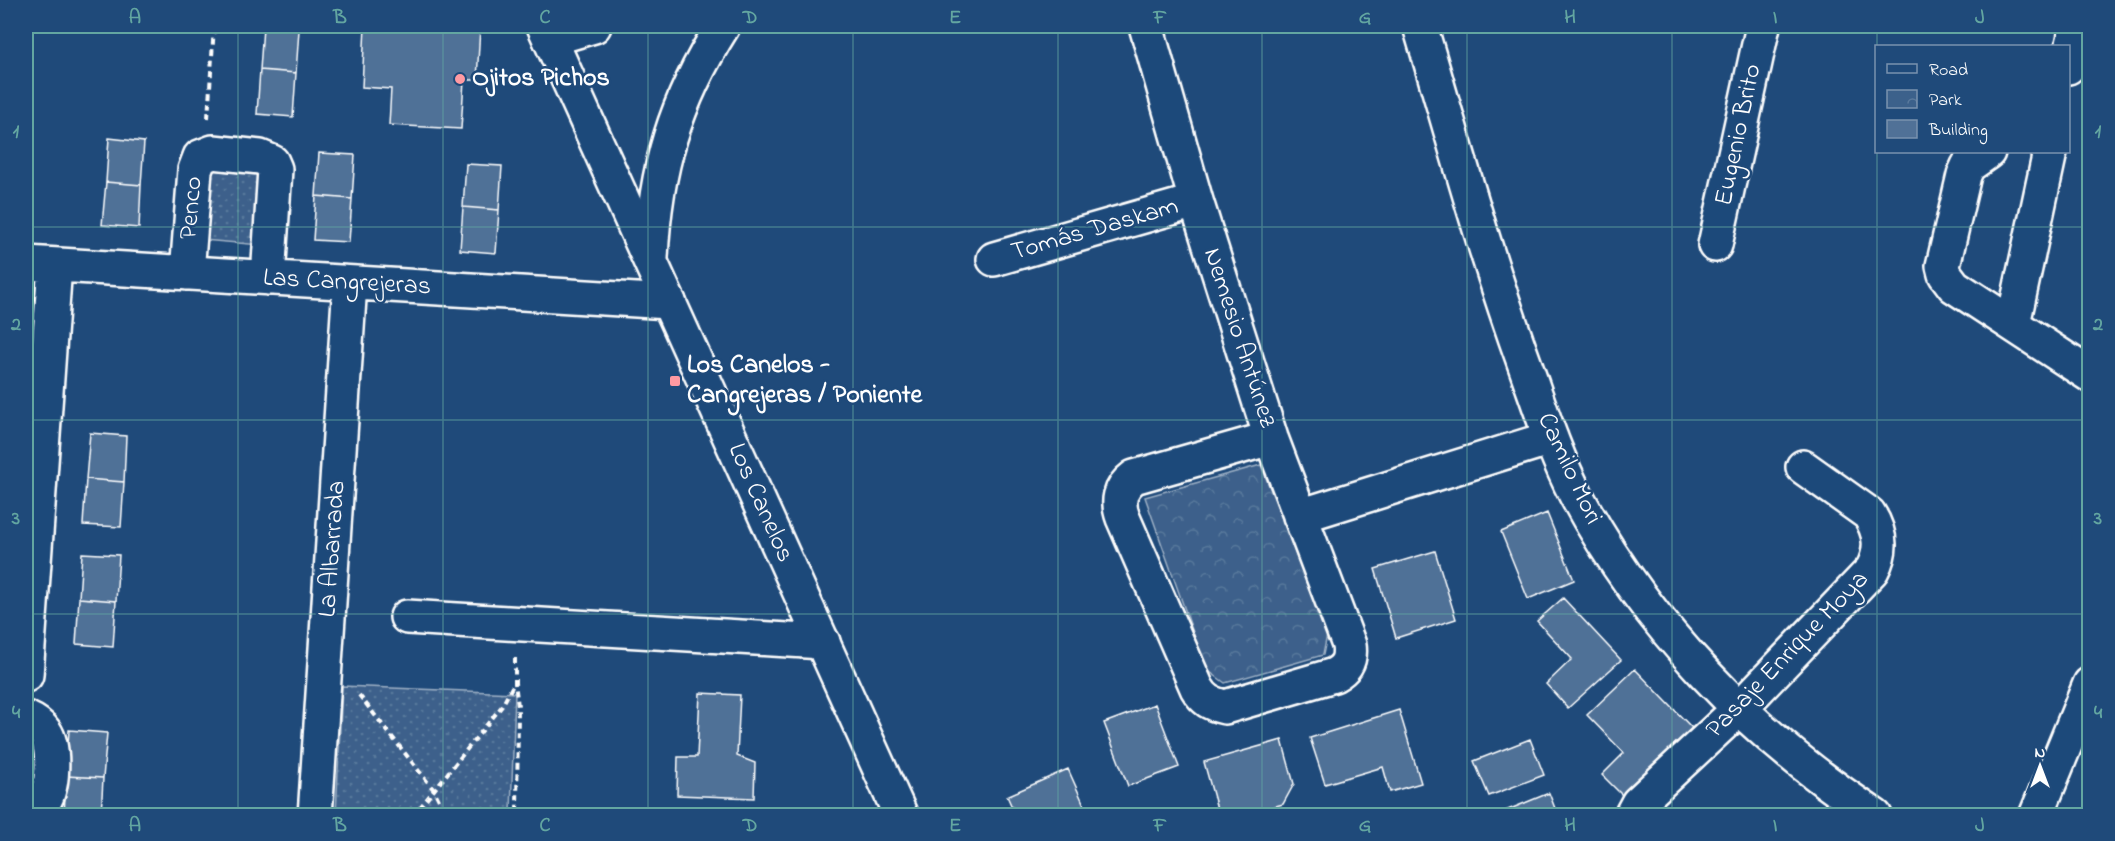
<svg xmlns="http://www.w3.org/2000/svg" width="2115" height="841" font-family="'Indie Flower',sans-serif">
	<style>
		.grass { fill: url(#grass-dots); stroke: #9eb0c5; stroke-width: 1.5 }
		.park { fill: url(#park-crowns); stroke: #9eb0c5; stroke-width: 1.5 }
		.building { fill: #507197; stroke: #fff; stroke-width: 1.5 }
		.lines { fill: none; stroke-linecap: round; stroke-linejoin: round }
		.minor-casing { stroke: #fff; stroke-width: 38 }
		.tertiary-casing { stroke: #fff; stroke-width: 38 }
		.secondary-casing { stroke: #fff; stroke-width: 38 }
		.path { stroke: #fff; stroke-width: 4; stroke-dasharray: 6 4.5; stroke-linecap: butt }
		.minor { stroke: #1f4a7a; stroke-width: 33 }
		.tertiary { stroke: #1f4a7a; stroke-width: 33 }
		.secondary { stroke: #1f4a7a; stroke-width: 33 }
		.grid { fill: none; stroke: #63a6a1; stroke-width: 1.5; stroke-opacity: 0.55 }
		.poi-dot { fill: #ff9aa2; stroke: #1f4a7a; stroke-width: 2 }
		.labels { text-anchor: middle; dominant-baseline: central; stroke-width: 5; stroke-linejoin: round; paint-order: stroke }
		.poi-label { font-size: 26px; font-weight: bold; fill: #fff; stroke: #1f4a7a; text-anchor: start }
		.street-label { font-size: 26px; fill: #fff; stroke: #1f4a7a }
		.neatline { fill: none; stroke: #63a6a1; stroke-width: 2 }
		.grid-label { font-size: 20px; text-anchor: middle; font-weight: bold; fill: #63a6a1 }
	</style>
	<defs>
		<pattern id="grass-dots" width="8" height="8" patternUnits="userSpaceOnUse" patternTransform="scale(1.5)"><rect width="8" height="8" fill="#3c618b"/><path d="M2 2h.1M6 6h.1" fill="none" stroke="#59799c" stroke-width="1.8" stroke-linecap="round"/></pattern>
		<pattern id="park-crowns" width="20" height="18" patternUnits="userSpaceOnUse" patternTransform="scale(1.5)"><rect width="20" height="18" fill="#3c618b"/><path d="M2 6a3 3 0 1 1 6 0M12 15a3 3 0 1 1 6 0" fill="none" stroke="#59799c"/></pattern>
	</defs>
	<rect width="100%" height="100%" fill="#1f4a7a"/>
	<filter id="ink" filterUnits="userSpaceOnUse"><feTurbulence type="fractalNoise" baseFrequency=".0167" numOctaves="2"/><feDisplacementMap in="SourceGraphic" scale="12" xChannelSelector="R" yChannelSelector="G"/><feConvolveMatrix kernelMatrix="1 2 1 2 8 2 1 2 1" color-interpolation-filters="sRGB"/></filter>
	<g filter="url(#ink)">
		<!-- grass -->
		<path class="grass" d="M209,170L267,175L261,245L203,240Z
			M342,686L515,693L511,811L564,815H336Z"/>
		<!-- park -->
		<path class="park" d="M1261,465L1327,635L1323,655L1225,683L1206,669L1145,497Z"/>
		<!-- building -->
		<path class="building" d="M365,26L480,27L477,80H464L461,129L389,125L391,89L362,87Z
			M263,27L299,30L296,73L260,70Z
			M260,70L296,73L293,117L257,114Z
			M109,138L144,142L141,185L106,182Z
			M319,153L355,155L352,199L316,196Z
			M466,164L502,166L499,210L463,207Z
			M106,182L141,185L139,228L102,225Z
			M316,196L352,199L349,242L313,240Z
			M463,207L499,210L496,253L460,250Z
			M90,433L126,436L124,482L86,479Z
			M86,479L124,482L121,527L83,525Z
			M1547,513L1574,580L1528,599L1501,532Z
			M1435,551L1456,619L1396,638L1375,569Z
			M82,553L119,555L116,601L79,598Z
			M79,598L116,601L113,647L76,644Z
			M1563,598L1621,660L1568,708L1546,684L1572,659L1537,621Z
			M1635,669L1692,728L1622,795L1602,775L1624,753L1587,715Z
			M700,693L740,695L737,756L755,763L754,798L677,795L678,757H697Z
			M1155,704L1179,767L1128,786L1104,723Z
			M1399,710L1421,783L1390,792L1383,767L1325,784L1310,738Z
			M69,730L107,733L103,778L66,776Z
			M1530,739L1544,775L1489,796L1474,761Z
			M1282,740L1294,784L1283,804L1239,816H1219L1204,762Z
			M1068,769L1089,816H1033L1030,809L1016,816L1007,796Z
			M66,776L103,778L101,816H64Z
			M1549,793L1558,816H1493Z
			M753,810L794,815V816H752Z"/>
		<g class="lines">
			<!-- minor casing -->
			<g class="minor-casing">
				<path id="minor" d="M1146,26L1196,201L1271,438L1349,645C1351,659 1347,668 1334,675L1225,707C1211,704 1204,700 1197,688L1123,518C1117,502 1119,488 1134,477L1271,438
					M1420,26C1454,140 1485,255 1526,368C1541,410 1555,455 1576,495C1646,626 1751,734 1875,816
					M2068,67L2077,26
					M1988,152L1968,166L1964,175L1943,266L1945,274L1954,286L2090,375
					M1715,245L1763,26
					M994,259L1196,201
					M26,263L669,302
					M187,273L195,170L200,157L213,152L260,157L272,162L275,169L268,278
					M2013,324L2050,152
					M1300,516L1551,438
					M407,617L823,642
					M26,675L55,265
					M26,718C33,721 40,725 45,732C55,747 54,790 42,804C38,810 33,813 27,816
					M315,816L350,283
					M1631,816L1638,803L1739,709L1872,570C1883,550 1881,533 1869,514L1803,467
					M2036,816L2090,684"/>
			</g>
			<!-- tertiary casing -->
			<g class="tertiary-casing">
				<path id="tertiary" d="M550,39L594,26"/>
			</g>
			<!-- secondary casing -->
			<g class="secondary-casing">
				<path id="secondary" d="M544,26L901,816
					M651,258C655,168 675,102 723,26"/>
			</g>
			<!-- path -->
			<path class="path" d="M208,118L214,26
				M515,658V683L518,706L517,816
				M359,695L434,790L447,816
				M413,816L502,706L514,683"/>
			<!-- minor -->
			<use href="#minor" class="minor"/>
			<!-- tertiary -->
			<use href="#tertiary" class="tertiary"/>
			<!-- secondary -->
			<use href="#secondary" class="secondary"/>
		</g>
	</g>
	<!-- grid -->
	<path class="grid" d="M238,26V816M443,26V816M648,26V816M853,26V816M1058,26V816M1262,26V816M1467,26V816M1672,26V816M1877,26V46M1877,152V816M26,227H2090M26,420H2090M26,614H2090"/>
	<!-- markers -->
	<g class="poi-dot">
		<circle cx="460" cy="79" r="6"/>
		<rect x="669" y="375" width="12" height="12" rx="3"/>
	</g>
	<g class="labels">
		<!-- poi labels -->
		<g class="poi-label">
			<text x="472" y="79">Ojitos Pichos</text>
			<text x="687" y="366">Los Canelos -<tspan x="687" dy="30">Cangrejeras / Poniente</tspan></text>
		</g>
		<!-- street labels -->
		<g class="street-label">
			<text transform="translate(1739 135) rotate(-78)">Eugenio Brito</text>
			<text transform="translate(192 208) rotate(-85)">Penco</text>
			<text transform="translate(1095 230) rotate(-16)">Tomás Daskam</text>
			<text transform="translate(347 283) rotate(3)">Las Cangrejeras</text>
			<text transform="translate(1239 338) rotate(72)">Nemesio Antúnez</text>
			<text transform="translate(1569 469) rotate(65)">Camilo Mori</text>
			<text transform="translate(760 503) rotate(66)">Los Canelos</text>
			<text transform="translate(333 549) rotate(-86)">La Albarrada</text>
			<text transform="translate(1788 655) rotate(-46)">Pasaje Enrique Moya</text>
		</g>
	</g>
	<!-- margin -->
	<rect width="2115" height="841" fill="none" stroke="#1f4a7a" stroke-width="66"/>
	<!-- legend -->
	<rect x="1875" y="45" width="195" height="108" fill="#1f4a7a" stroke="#7992af" stroke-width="1.5"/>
	<rect x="1887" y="64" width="30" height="9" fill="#1f4a7a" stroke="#7992af" stroke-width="1.5"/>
	<text x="1929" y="75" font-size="18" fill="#ffffff">Road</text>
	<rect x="1887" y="90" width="30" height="18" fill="url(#park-crowns)" stroke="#7992af" stroke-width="1.5"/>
	<text x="1929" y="105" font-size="18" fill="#ffffff">Park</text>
	<rect x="1887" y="120" width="30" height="18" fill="#507197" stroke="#7992af" stroke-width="1.5"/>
	<text x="1929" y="135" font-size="18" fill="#ffffff">Building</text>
	<!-- north arrow -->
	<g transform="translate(2040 766)" stroke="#1f4a7a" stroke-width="4.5" paint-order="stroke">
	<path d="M0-4.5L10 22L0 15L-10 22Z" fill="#ffffff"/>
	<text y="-9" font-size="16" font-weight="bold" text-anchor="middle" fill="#ffffff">N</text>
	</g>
	<rect x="33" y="33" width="2049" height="775" class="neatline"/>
	<g class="grid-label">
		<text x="135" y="23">A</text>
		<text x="340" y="23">B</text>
		<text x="545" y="23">C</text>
		<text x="750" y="23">D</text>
		<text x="955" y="23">E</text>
		<text x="1160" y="23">F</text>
		<text x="1365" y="23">G</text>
		<text x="1570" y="23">H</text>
		<text x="1775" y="23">I</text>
		<text x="1980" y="23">J</text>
		<text x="16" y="137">1</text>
		<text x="2098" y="137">1</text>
		<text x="16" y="330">2</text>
		<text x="2098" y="330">2</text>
		<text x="16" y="524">3</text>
		<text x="2098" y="524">3</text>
		<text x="16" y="718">4</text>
		<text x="2098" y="718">4</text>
		<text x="135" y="831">A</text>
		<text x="340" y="831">B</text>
		<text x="545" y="831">C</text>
		<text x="750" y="831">D</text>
		<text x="955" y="831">E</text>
		<text x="1160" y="831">F</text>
		<text x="1365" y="831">G</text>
		<text x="1570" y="831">H</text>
		<text x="1775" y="831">I</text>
		<text x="1980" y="831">J</text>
	</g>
</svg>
